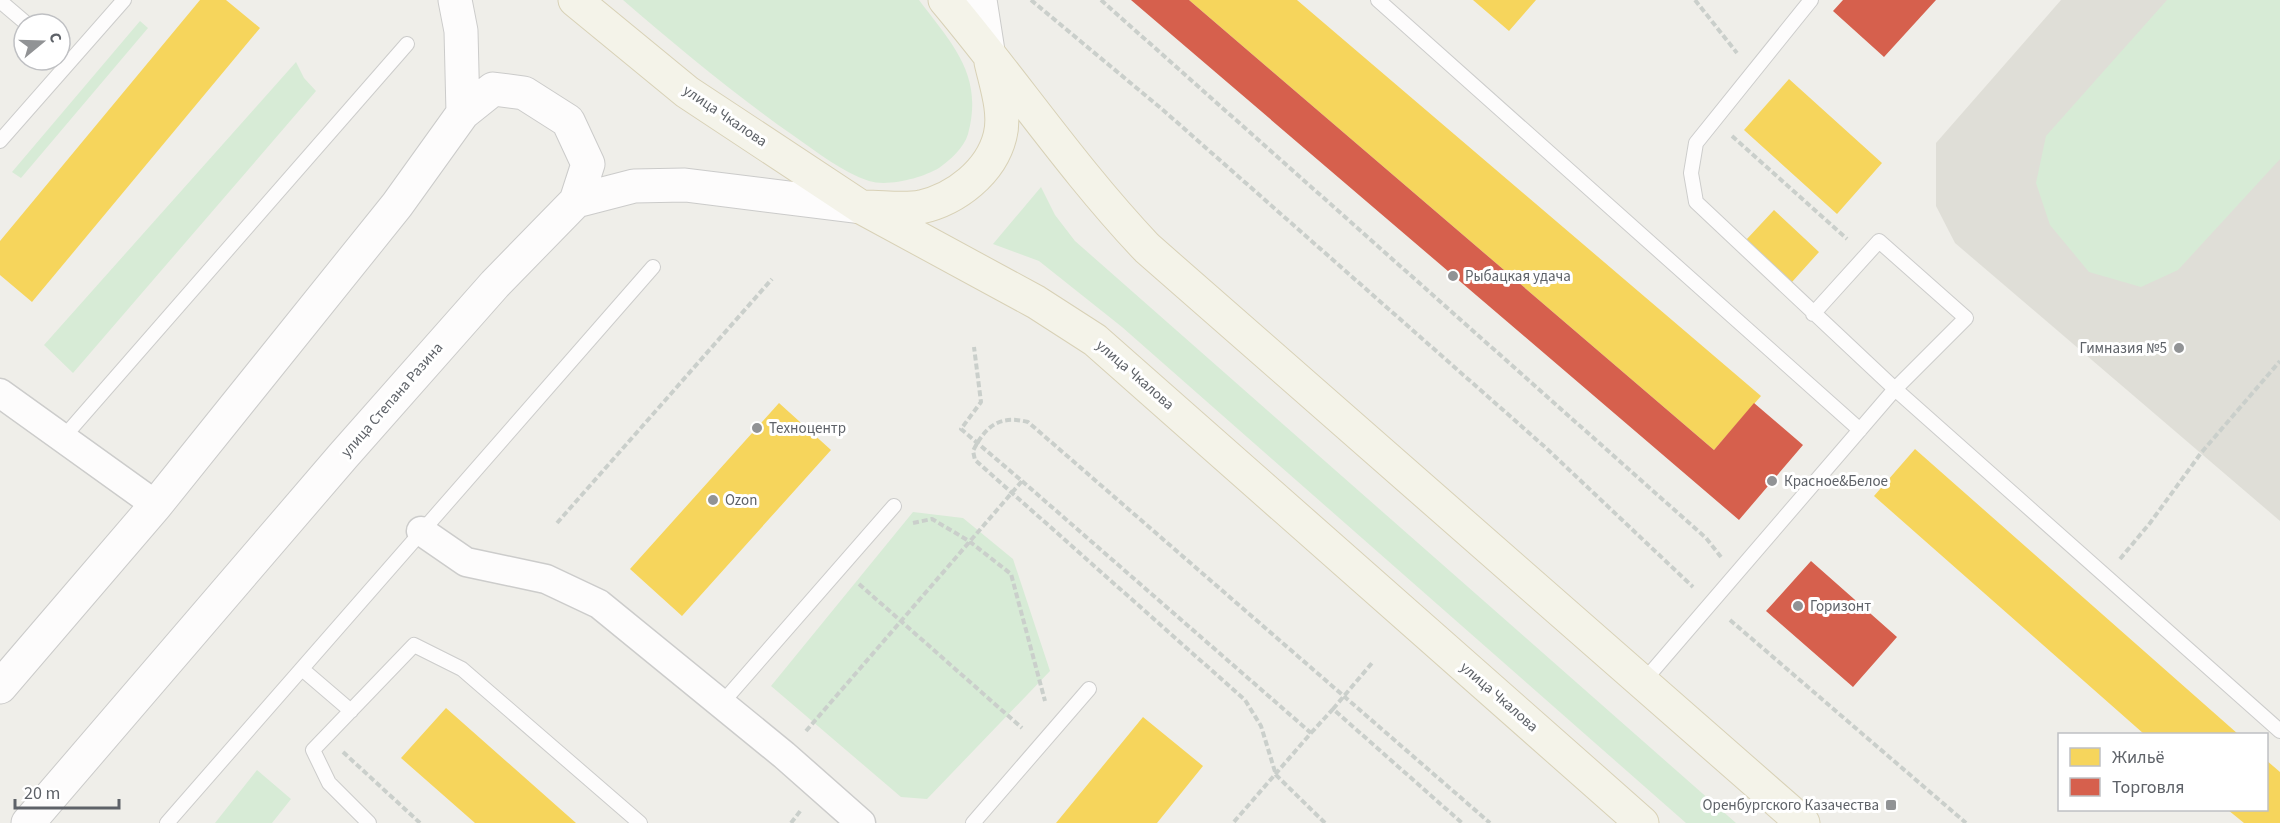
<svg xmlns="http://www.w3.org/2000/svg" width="2280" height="823" font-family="'Source Sans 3',sans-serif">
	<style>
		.education { fill: #dfded7 }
		.green { fill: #d7ebd6 }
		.homes { fill: #f6d55c }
		.shops { fill: #d6604d }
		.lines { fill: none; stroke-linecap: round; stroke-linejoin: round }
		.service-casing { stroke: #cccccb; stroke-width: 16 }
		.minor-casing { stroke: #cccccb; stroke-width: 31 }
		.secondary-casing { stroke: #cbcbca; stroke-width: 35 }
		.primary-casing { stroke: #d8d1b6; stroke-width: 35 }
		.path { stroke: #cacfcb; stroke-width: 4; stroke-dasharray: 6 3; stroke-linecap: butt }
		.service { stroke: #fdfcfc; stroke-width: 14 }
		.minor { stroke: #fdfcfc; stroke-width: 28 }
		.secondary { stroke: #fdfcfc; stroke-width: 33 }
		.primary { stroke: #f4f3e9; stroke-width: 33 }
		.poi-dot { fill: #919395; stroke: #fff; stroke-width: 2 }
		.labels { text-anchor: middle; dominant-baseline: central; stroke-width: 6; stroke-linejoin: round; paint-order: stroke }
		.street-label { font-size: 15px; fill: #5e6268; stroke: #fff }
		.poi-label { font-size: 15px; fill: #5e6268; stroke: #fff; text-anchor: start }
	</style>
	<rect width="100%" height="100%" fill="#efeee9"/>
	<!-- education -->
	<path class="education" d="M2061,0H2280V521L1955,243L1936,206V143Z"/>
	<!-- green -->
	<path class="green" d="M623,0H919C952,44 984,75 968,134C964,148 950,160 939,168C922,178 888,187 869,181C842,172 817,152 794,136C734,94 679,48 623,0Z
		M2167,0H2280V159L2178,270L2141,287L2089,272L2050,225L2036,183L2046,136Z
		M140,21L148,28L21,178L12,172Z
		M296,62L304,78L316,91L73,373L44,345Z
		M1041,187L1055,215L1075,241L1736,823H1686L1122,327L1039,261L993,244Z
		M913,512L963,518L1013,559L1050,671L927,799L901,797L771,686Z
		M257,770L291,799L272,823H215Z"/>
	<!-- homes -->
	<path class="homes" d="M200,0H226L260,28L32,302L0,275V241Z
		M1189,0H1297L1761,396L1714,450Z
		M1473,0H1536L1509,31Z
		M1789,79L1882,163L1837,214L1744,130Z
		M1774,210L1819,252L1792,282L1746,240Z
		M779,403L831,450L682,616L630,569Z
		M1915,449L2238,734H2144L1874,496Z
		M446,708L576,823H475L401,758Z
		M1143,717L1203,766L1157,823H1056Z
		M2266,760L2280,772V823H2244L2228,810H2266Z"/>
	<!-- shops -->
	<path class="shops" d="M1131,0H1189L1714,450L1754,403L1803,445L1739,520Z
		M1843,0H1936L1884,57L1833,11Z
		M1811,561L1897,637L1853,687L1766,611Z"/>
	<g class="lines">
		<!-- service casing -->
		<g class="service-casing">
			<path id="service" d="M1378,0L1860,430
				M0,1L27,24
				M0,141L124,0
				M1813,314L1879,241L1966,318L1895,389L2280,731
				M62,439L407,44
				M302,669L351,711
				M1643,682L1895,389L1696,202L1691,173L1696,143L1811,0
				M722,703L894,506
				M167,823L653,267
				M369,823L329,783L313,750L414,645L462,669L640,823
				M973,823L1089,689"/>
		</g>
		<!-- minor casing -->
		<g class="minor-casing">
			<path id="minor" d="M0,393L156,505
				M421,531L466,562L546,579L599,604L784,755L861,823"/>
		</g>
		<!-- secondary casing -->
		<g class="secondary-casing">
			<path id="secondary" d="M980,0L988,51
				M463,113L493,89L524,93L568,121L588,164L576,201
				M0,687L156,505L397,205L463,113L461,31L455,0
				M28,823L343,456L495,284L576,201L634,186L685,185L861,207"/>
		</g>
		<!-- primary casing -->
		<g class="primary-casing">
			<path id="primary" d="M575,0L687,92L861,207L1036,302L1095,340L1642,823
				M945,0C1014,82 1073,170 1147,248L1803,823
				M865,207C883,207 904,210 921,207C956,199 991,172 1000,136C1006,113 996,84 991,62"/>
		</g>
		<!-- path -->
		<path class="path" d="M1031,0L1163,110L1545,447L1693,587
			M1101,0L1706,538L1721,557
			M1695,0L1737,53
			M1732,136L1847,239
			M1022,481L1311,733L1233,823
			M557,523L772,279
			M913,523L932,519L969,541L1011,574L1045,701
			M2120,559L2150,523L2201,453L2280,361
			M859,584L1022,728
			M1730,620L1966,823
			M1333,709L1372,663
			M806,731L1022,481L961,429L981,402L974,347
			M1311,733L1333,709L1462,823
			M343,752L420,823
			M791,823L801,810
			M1325,823L1276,775L1261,726L1245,700L975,460L973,451C986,425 1000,415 1028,422L1490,823"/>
		<!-- service -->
		<use href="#service" class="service"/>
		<!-- minor -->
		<use href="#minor" class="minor"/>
		<!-- secondary -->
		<use href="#secondary" class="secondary"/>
		<!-- primary -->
		<use href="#primary" class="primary"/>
	</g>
	<!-- markers -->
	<g class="poi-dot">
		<circle cx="1453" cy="276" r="6"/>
		<circle cx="2179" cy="348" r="6"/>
		<circle cx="757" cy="428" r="6"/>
		<circle cx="1772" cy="481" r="6"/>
		<circle cx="713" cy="500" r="6"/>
		<circle cx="1798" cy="606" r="6"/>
		<rect x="1885" y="799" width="12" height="12" rx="3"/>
	</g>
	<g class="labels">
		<!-- street labels -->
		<g class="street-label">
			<text transform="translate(725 116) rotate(34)">улица Чкалова</text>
			<text transform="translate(1135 375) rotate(41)">улица Чкалова</text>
			<text transform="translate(392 400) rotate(-49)">улица Степана Разина</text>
			<text transform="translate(1499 697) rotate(41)">улица Чкалова</text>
		</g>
		<!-- poi labels -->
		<g class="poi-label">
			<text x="1465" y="276">Рыбацкая удача</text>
			<text x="2167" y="348" text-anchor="end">Гимназия №5</text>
			<text x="769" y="428">Техноцентр</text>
			<text x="1784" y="481">Красное&amp;Белое</text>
			<text x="725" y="500">Ozon</text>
			<text x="1810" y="606">Горизонт</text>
			<text x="1879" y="805" text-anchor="end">Оренбургского Казачества</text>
		</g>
	</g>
	<!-- legend -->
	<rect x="2058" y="733" width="210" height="78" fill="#ffffff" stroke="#bfc0c3" stroke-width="1.5"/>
	<rect x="2070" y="748" width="30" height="18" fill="#f6d55c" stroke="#bfc0c3" stroke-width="1.5"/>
	<text x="2112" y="763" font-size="18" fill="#5e6268">Жильё</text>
	<rect x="2070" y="778" width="30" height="18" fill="#d6604d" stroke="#bfc0c3" stroke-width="1.5"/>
	<text x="2112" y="793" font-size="18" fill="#5e6268">Торговля</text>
	<!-- north arrow -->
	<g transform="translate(42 42) rotate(71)"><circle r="28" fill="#ffffff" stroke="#bfc0c3" stroke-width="1.5"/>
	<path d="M0-4.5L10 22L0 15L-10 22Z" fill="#919395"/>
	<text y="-9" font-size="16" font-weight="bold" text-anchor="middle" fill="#5e6268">С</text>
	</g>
	<!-- scale -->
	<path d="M15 799v9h104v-9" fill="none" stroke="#5e6268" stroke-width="3"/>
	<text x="24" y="799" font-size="18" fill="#5e6268" stroke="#ffffff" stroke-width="4.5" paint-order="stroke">20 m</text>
</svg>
